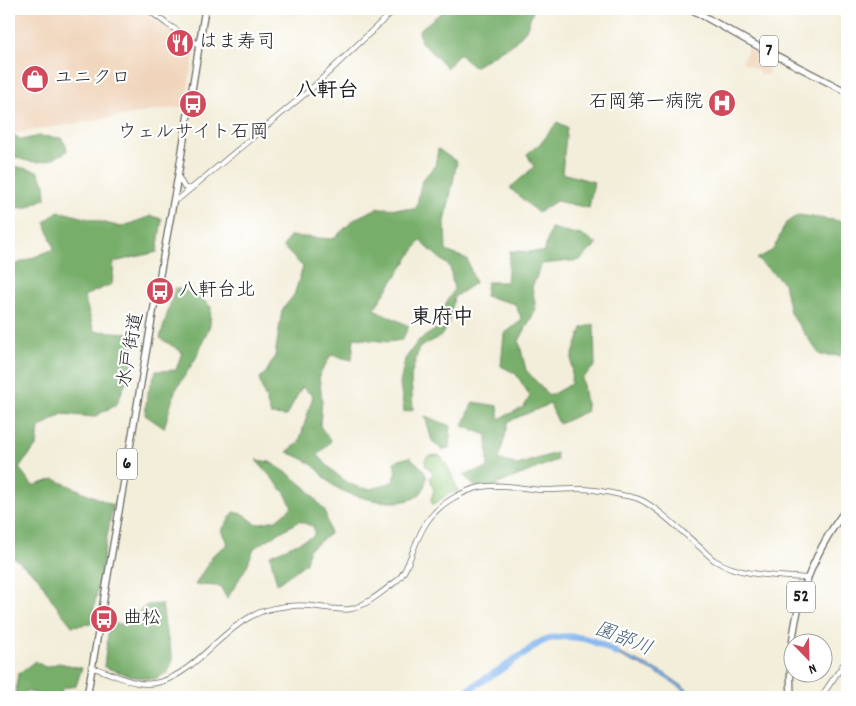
<svg xmlns="http://www.w3.org/2000/svg" width="856" height="706" font-family="Dekko,'Klee One',sans-serif">
	<style>
		.built { fill: #f0d5bc }
		.green { fill: #94ca7b; stroke: #58734c }
		.forest { fill: #77ae6b; stroke: #4a6544 }
		.water { fill: #7eb2ec; stroke: #4d6784 }
		.lines { fill: none; stroke-linecap: round; stroke-linejoin: round }
		.river { stroke: #7eb2ec; stroke-width: 7 }
		.tertiary-casing { stroke: #67665e; stroke-width: 6 }
		.primary-casing { stroke: #67665e; stroke-width: 8 }
		.trunk-casing { stroke: #67665e; stroke-width: 8 }
		.tertiary { stroke: #fff; stroke-width: 4.5 }
		.primary { stroke: #fff; stroke-width: 5.5 }
		.trunk { stroke: #fff; stroke-width: 5.5 }
		.labels { text-anchor: middle; dominant-baseline: central; stroke-width: 4.5; stroke-linejoin: round; paint-order: stroke }
		.shield { fill: #fff; stroke: #606060; stroke-width: 1 }
		.shield-label { font-size: 18px; font-weight: bold; fill: #1c1c1c }
		.poi-label { font-size: 19px; fill: #1c1c1c; stroke: #fff; text-anchor: start }
		.street-label { font-size: 19px; fill: #1c1c1c; stroke: #fff }
		.water-label { font-size: 20px; font-style: italic; fill: #48607a; stroke: #fff }
		.quarter-label { font-size: 21px; font-weight: bold; fill: #1c1c1c; stroke: #fff }
	</style>
	<rect width="100%" height="100%" fill="#fff"/>
	<filter id="ink" filterUnits="userSpaceOnUse"><feTurbulence type="fractalNoise" baseFrequency=".02" numOctaves="2"/><feDisplacementMap in="SourceGraphic" scale="10" xChannelSelector="R" yChannelSelector="G"/><feConvolveMatrix kernelMatrix="1 2 1 2 8 2 1 2 1" color-interpolation-filters="sRGB"/></filter>
	<filter id="wash" filterUnits="userSpaceOnUse"><feTurbulence type="fractalNoise" baseFrequency=".0096" numOctaves="4" result="noise"/><feDisplacementMap in="SourceGraphic" scale="20" xChannelSelector="R" yChannelSelector="G"/><feGaussianBlur stdDeviation="1.12" result="paint"/><feColorMatrix in="noise" values="0 0 0 0 0 0 0 0 0 0 0 0 0 0 0 0 0 1.4 0 .05"/><feComposite in="paint" operator="in"/></filter>
	<g filter="url(#wash)">
		<rect width="100%" height="100%" fill="#f3eeda"/>
		<!-- built -->
		<path class="built" d="M9,9H139L190,44L194,54L185,106L10,134L9,127Z
			M748,48L769,59L768,75L759,74V71L742,62Z"/>
		<!-- green -->
		<path class="green" d="M439,455C448,464 453,478 458,491L448,494L433,505L431,500L434,490L430,479L433,473L430,469L426,466L425,460L428,456Z"/>
		<!-- forest -->
		<path class="forest" d="M446,9H533V11L526,30L515,42L474,67L459,54L447,68L421,42L419,30Z
			M557,122L567,127L562,173L594,182L589,208L556,201L538,213L510,188L534,167L527,154L542,142Z
			M9,131L21,140L39,136L61,138L66,145L67,151C47,165 30,165 9,154Z
			M438,149L457,162L445,222L446,251L467,259L475,283L454,297L449,323L441,336L419,348L411,376L413,410L404,412L400,384L405,359L418,341L439,327L446,303L454,290L450,267L420,241L374,309L409,326L402,340L388,342L354,338L352,360L331,355L319,376L322,399L320,426L331,441L318,455C332,471 352,493 376,488C382,486 388,483 394,481L396,472L394,462L402,459L410,457L423,469L427,478C425,483 424,491 419,495C401,510 352,498 334,486C327,481 321,472 315,467C307,460 296,456 287,452L299,442L313,396L302,387L286,416L271,415L259,379L267,371L275,356L282,310L294,295L303,267L283,247L290,236L333,239L356,218L378,208L416,209L422,180L435,166Z
			M9,165L37,171L45,184L46,198L26,208L9,207Z
			M58,211L121,227L151,216L162,219L157,252L114,262L112,284L84,296L94,331L132,333L133,364L117,404L94,417L62,414L39,428L37,445L19,468L33,486L54,479L113,505L91,624L72,626L54,603L38,577L13,557L9,555V267L54,249L45,222Z
			M798,215L847,222V356L820,355L790,313L784,283L757,259L773,250L786,223Z
			M551,228L581,235L597,244L580,260L542,264L532,287L536,309L519,341L526,370L549,396L571,384L572,357L582,328L594,324L595,366L582,378L587,411L559,424L550,404L509,421L499,459L517,465L556,453L557,460L488,488L474,486L463,475L488,468L487,435L463,426L473,402L498,406L499,419L524,407L530,396L516,374L501,366L504,334L522,320L515,304L485,296L487,282H507L510,251L544,252Z
			M175,288L196,294L211,307L210,325L196,358L175,391L164,428L145,415L147,395L156,371L176,370L182,352L160,338Z
			M425,416L451,426L449,448L442,450L432,441Z
			M256,460L270,462L289,474L307,489L325,511L330,534L309,549L306,563L277,584L270,555L314,536V527L299,521L254,548L247,566L227,599L220,586L195,585L213,555L228,544L222,530L234,512L245,515L256,524L276,520L292,507L285,493Z
			M162,604L165,627L173,660L168,672L155,679L134,677L104,667L109,624H123L147,605Z
			M35,661L45,667L59,663L82,668L76,686L63,688L58,697H50L25,691L23,697H12L15,694L18,674Z"/>
		<!-- water -->
		<path class="water" d="M609,649L664,673L684,687L696,697H692C668,675 638,665 609,651Z"/>
		<g class="lines">
			<!-- river -->
			<path class="river" d="M461,697C471,686 492,675 505,667C508,665 511,662 514,660C518,657 523,655 527,652C531,649 535,645 539,643C554,633 584,636 599,644C605,646 610,650 616,653"/>
		</g>
	</g>
	<g filter="url(#ink)">
		<g class="lines">
			<!-- tertiary casing -->
			<g class="tertiary-casing">
				<path id="tertiary" d="M147,9L167,24L199,45
					M178,176L184,187L188,189L192,188
					M174,201L181,197L311,89L395,9
					M93,668C115,673 135,689 160,682C195,672 218,634 250,617C270,606 296,604 319,607C329,608 341,611 351,609C367,605 382,592 394,583C403,577 407,566 411,556C416,543 421,529 429,519C441,503 462,491 481,487C502,483 522,489 543,490C555,490 568,489 580,489C593,489 608,492 621,495C627,496 635,497 641,500C661,510 684,534 702,549C706,553 710,557 714,560C739,576 778,576 807,578
					M821,697L847,659"/>
			</g>
			<!-- primary casing -->
			<g class="primary-casing">
				<path id="primary" d="M691,9L748,41L847,92
					M791,697C787,628 804,564 847,508"/>
			</g>
			<!-- trunk casing -->
			<g class="trunk-casing">
				<path id="trunk" d="M87,697L154,307L178,176L205,9"/>
			</g>
			<!-- tertiary -->
			<use href="#tertiary" class="tertiary"/>
			<!-- primary -->
			<use href="#primary" class="primary"/>
			<!-- trunk -->
			<use href="#trunk" class="trunk"/>
		</g>
	</g>
	<!-- icons -->
	<defs>
		<g id="restaurant-disc" transform="scale(1.4375)"><circle r="9.5" fill="#d1495b" stroke="#fff"/><path d="M-5-6h1v4h1v-4h1v4h1v-4h1v5L-1.5 .5V6h-2V.5L-5-1ZM5-6V6H3V1.5H1.5Q1.5-4 5-6Z" fill="#fff"/></g>
		<g id="shop-disc" transform="scale(1.4375)"><circle r="9.5" fill="#d1495b" stroke="#fff"/><path d="M-5-2.5h2.3a2.7 3.5 0 0 1 5.4 0H5L5.5 6h-11ZM-1.5-2.5h3a1.5 2.3 0 0 0-3 0Z" fill="#fff"/></g>
		<g id="hospital-disc" transform="scale(1.4375)"><circle r="9.5" fill="#d1495b" stroke="#fff"/><path d="M-5-5h3v3.5h4V-5h3V5h-3V1.5h-4V5h-3Z" fill="#fff"/></g>
		<g id="bus-disc" transform="scale(1.4375)"><circle r="9.5" fill="#d1495b" stroke="#fff"/><path d="M-5-6H5V4H4V6H2V4H-2V6H-4V4H-5ZM-3.5-4V0h7V-4ZM-3.5 1.2v1.5H-2V1.2ZM2 1.2v1.5H3.5V1.2Z" fill="#fff"/></g>
	</defs>
	<g fill-rule="evenodd">
		<use href="#restaurant-disc" x="180" y="43"/>
		<use href="#shop-disc" x="35" y="79"/>
		<use href="#hospital-disc" x="722" y="103"/>
		<use href="#bus-disc" x="193" y="104"/>
		<use href="#bus-disc" x="160" y="291"/>
		<use href="#bus-disc" x="104" y="619"/>
	</g>
	<g class="labels">
		<!-- shield labels -->
		<g class="shield">
			<rect x="760" y="35.5" width="18" height="31" rx="4"/>
			<rect x="117" y="448.5" width="20" height="31" rx="4"/>
			<rect x="787" y="581.5" width="28" height="31" rx="4"/>
		</g>
		<g class="shield-label">
			<text x="769" y="51">7</text>
			<text x="127" y="464">6</text>
			<text x="801" y="597">52</text>
		</g>
		<!-- poi labels -->
		<g class="poi-label">
			<text x="199" y="43">はま寿司</text>
			<text x="54" y="79">ユニクロ</text>
			<text x="703" y="103" text-anchor="end">石岡第一病院</text>
			<text x="193" y="133" text-anchor="middle">ウェルサイト石岡</text>
			<text x="179" y="291">八軒台北</text>
			<text x="123" y="619">曲松</text>
		</g>
		<!-- street labels -->
		<g class="street-label">
			<text transform="translate(132 350) rotate(-80)">水戸街道</text>
		</g>
		<!-- water labels -->
		<g class="water-label">
			<text transform="translate(623 640) rotate(22)">園部川</text>
		</g>
		<!-- quarter labels -->
		<g class="quarter-label">
			<text x="327" y="92">八軒台</text>
			<text x="442" y="319">東府中</text>
		</g>
	</g>
	<!-- margin -->
	<rect width="856" height="706" fill="none" stroke="#fff" stroke-width="30"/>
	<!-- north arrow -->
	<g transform="translate(808 658) rotate(157)"><circle r="24" fill="#ffffff" stroke="#a4a4a4"/>
	<path d="M0-4L9 19L0 12L-9 19Z" fill="#d1495b"/>
	<text y="-8" font-size="14" font-weight="bold" text-anchor="middle" fill="#1c1c1c">N</text>
	</g>
</svg>
